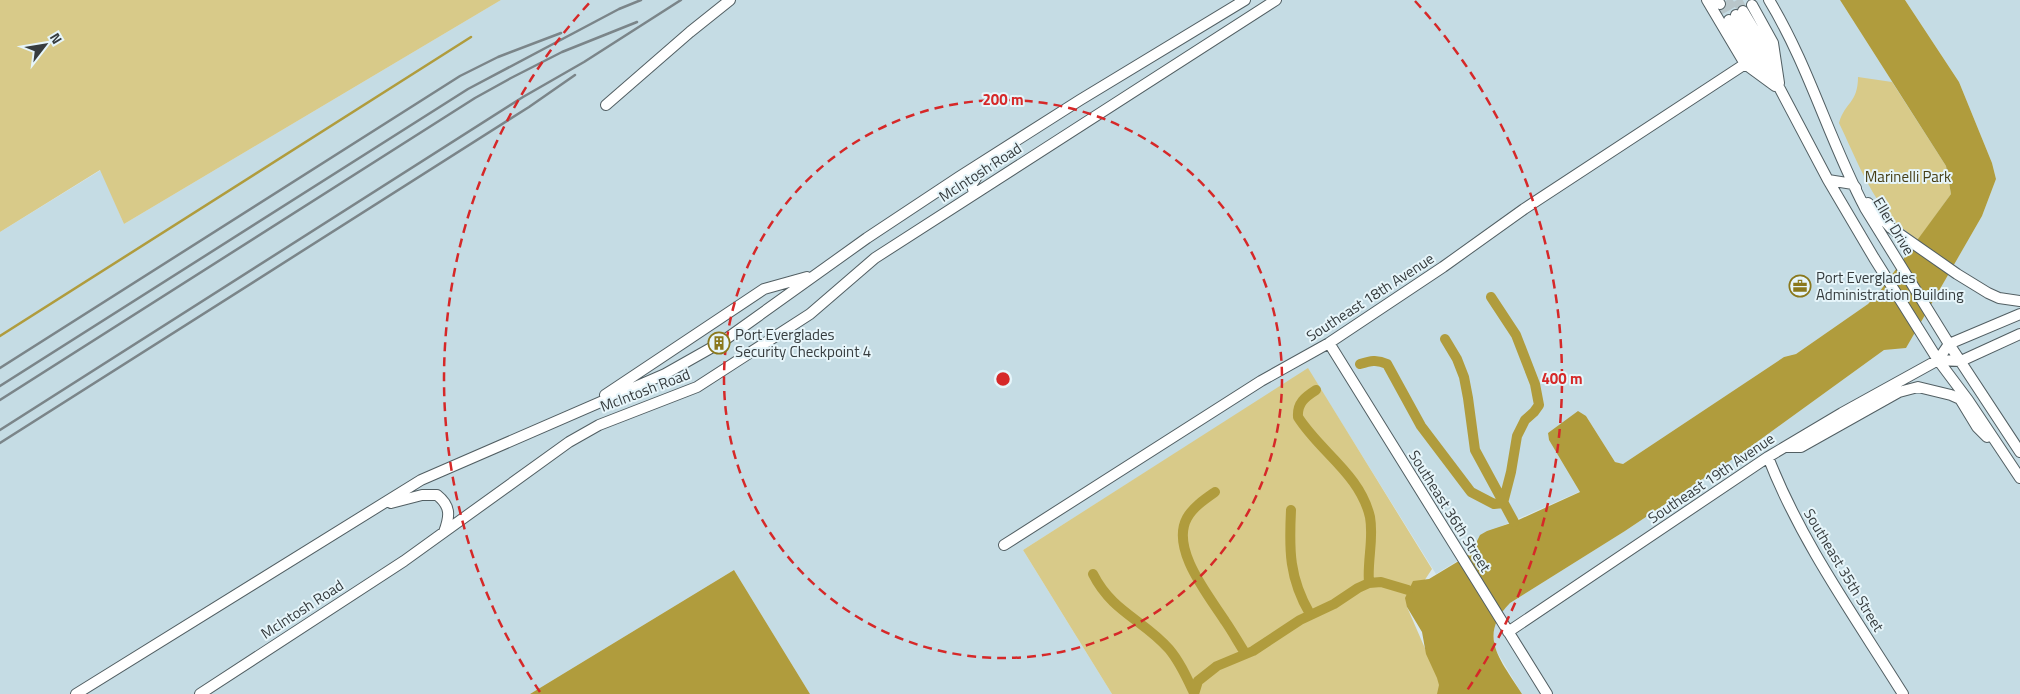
<svg xmlns="http://www.w3.org/2000/svg" width="2020" height="694" font-family="'Titillium Web',sans-serif">
	<style>
		.built { fill: #c5dce4 }
		.green { fill: #d8ca89 }
		.water { fill: #b09c3d }
		.lines { fill: none; stroke-linecap: round; stroke-linejoin: round }
		.stream { stroke: #b09c3d; stroke-width: 2.5 }
		.canal { stroke: #b09c3d; stroke-width: 10 }
		.minor-tunnel { stroke: #b8c6ca; stroke-width: 10; stroke-dasharray: 10 5; stroke-linecap: butt }
		.minor-casing { stroke: #525f63; stroke-width: 12 }
		.minor { stroke: #fff; stroke-width: 10 }
		.rail { stroke: #7b8589; stroke-width: 2.5 }
		.ring { fill: none; stroke: #d62828; stroke-width: 2.5; stroke-dasharray: 9 6 }
		.labels { text-anchor: middle; dominant-baseline: central; stroke-width: 4; stroke-linejoin: round; paint-order: stroke }
		.street-label { font-size: 15px; fill: #363c3e; stroke: #e6f5fa }
		.park-label { font-size: 15px; fill: #463e16; stroke: #e6f5fa }
		.poi-label { font-size: 15px; fill: #363c3e; stroke: #e6f5fa; text-anchor: start }
		.centre { fill: #d62828; stroke: #e6f5fa; stroke-width: 2.5 }
		.ring-label { font-size: 15px; text-anchor: middle; font-weight: bold; fill: #d62828; stroke: #e6f5fa; stroke-width: 4; stroke-linejoin: round; paint-order: stroke }
	</style>
	<rect width="100%" height="100%" fill="#d9e8ed"/>
	<!-- built -->
	<path class="built" d="M501,0H1840L1946,166L1951,194L1880,291L1868,304L1796,354L1784,357L1623,464L1615,462L1586,416L1548,433L1549,440L1581,491L1502,526L1477,541V549L1436,574L1308,369L1023,550L1112,694H810L734,570L530,694H0V232L101,170L124,224Z
		M1905,0H2020V694H1522L1494,647L1493,627L1501,612L1510,603L1625,531L1746,450L1884,350L1906,347L1982,216L1996,179L1992,163L1959,82Z"/>
	<!-- green -->
	<path class="green" d="M0,0H501L124,224L100,170L0,232Z
		M1858,77L1892,82L1946,166L1951,194L1918,240C1906,231 1894,223 1886,212C1866,186 1853,152 1839,123C1845,102 1858,103 1858,77Z
		M1308,368L1432,569L1407,607L1434,669L1450,694H1112L1023,550Z"/>
	<!-- water -->
	<path class="water" d="M1840,0H1905L1959,82L1992,163L1996,179L1982,216L1906,348L1884,350L1746,450L1625,531L1510,603C1476,637 1502,661 1522,694H1437L1439,685L1437,678L1426,654L1422,632L1407,607L1405,598L1413,581L1429,579L1477,550V541L1480,535L1487,531L1514,522L1580,492L1549,440L1548,433L1578,411L1586,416L1615,462L1623,464L1784,357L1796,354L1868,304L1880,291L1951,194L1946,166Z
		M734,570L810,694H530Z"/>
	<g class="lines">
		<!-- stream -->
		<path class="stream" d="M0,336L471,37"/>
		<!-- canal -->
		<path class="canal" d="M1445,339L1457,359L1464,377L1468,398L1475,450L1514,522
			M1360,364C1370,361 1377,359 1387,364L1421,426L1471,492L1494,504L1503,503L1511,472L1517,436L1525,420L1534,412L1539,405L1535,384L1516,335L1491,297
			M1316,390C1305,397 1297,403 1298,417C1320,452 1360,474 1370,517C1374,539 1367,561 1369,583
			M1215,492C1205,499 1193,507 1187,518C1170,549 1209,596 1225,621C1232,631 1238,642 1245,653
			M1291,510C1289,550 1289,578 1310,614
			M1093,574C1112,612 1144,620 1169,649C1180,662 1187,678 1194,693
			M1194,694L1198,681L1217,666L1253,651L1300,620L1334,604L1358,588L1369,583L1381,582L1408,590"/>
		<!-- minor-tunnel -->
		<path class="minor-tunnel" d="M1727,0L1736,15
			M1737,0L1743,11
			M1720,4L1729,20
			M711,348L726,339"/>
		<!-- minor casing -->
		<g class="minor-casing">
			<path id="minor" d="M1707,0L1745,64L1775,86
				M1717,0L1720,4
				M1769,0C1809,66 1829,140 1865,208L1949,344L2020,452
				M1752,5L1773,43L1779,83
				M1743,11L1764,46L1771,65
				M1736,15L1780,89L1828,180L1874,258L1938,360L1968,400L2020,478
				M1729,20L1751,59L1762,70
				M606,105L690,32L730,0
				M1828,180L1853,184L1856,188
				M974,194L972,184L985,164
				M1868,203L1891,228L1957,274L1988,293L1999,298L2020,301
				M726,339L867,238L959,177L1080,100L1245,0
				M1329,343L1547,694
				M1938,360L1961,361L2020,334
				M605,395L764,289L807,277
				M1786,447H1801L1899,392L1918,387L1951,395L1960,399L1977,427L1987,437
				M1768,457C1801,542 1855,617 1903,694
				M391,503L422,495H437C451,506 450,516 444,532
				M1004,545L1261,381L1329,343L1443,267L1524,209L1745,64
				M1508,632L1768,457L1842,413L1938,360L1949,344L2020,314
				M76,694L421,480L665,374L711,348
				M200,694L404,561L569,442L599,425L697,387L810,314L875,258L1276,0"/>
		</g>
		<!-- minor -->
		<use href="#minor" class="minor"/>
		<!-- rail -->
		<path class="rail" d="M0,368L460,76L498,57L561,33
			M0,386L468,89L619,9L641,0
			M0,400L475,98L511,78L562,52L637,22
			M0,430L523,97L584,62L681,0
			M0,443L529,107L575,75"/>
	</g>
	<!-- distance rings -->
	<g class="ring">
		<circle cx="1003" cy="379" r="279"/>
		<path d="M540 692A559 559 0 0 1 591 1M1415 1A559 559 0 0 1 1466 692"/>
	</g>
	<!-- icons -->
	<defs>
		<g id="office-ring" transform="scale(1.125)"><circle r="9.5" fill="#e6f5fa" stroke="#8a781c" stroke-width="1.5"/><path d="M-6-3h4V-5.5h4V-3h4V5H-6ZM-1-4.5V-3h2v-1.5ZM-6 0V1H6V0Z" fill="#8a781c"/></g>
		<g id="building-ring" transform="scale(1.125)"><circle r="9.5" fill="#e6f5fa" stroke="#8a781c" stroke-width="1.5"/><path d="M-4-6H4V6H1V3H-1V6H-4ZM-2.5-4.3h1.7v1.8h-1.7ZM.8-4.3h1.7v1.8H.8ZM-2.5-1h1.7V.8h-1.7ZM.8-1h1.7V.8H.8Z" fill="#8a781c"/></g>
	</defs>
	<g fill-rule="evenodd">
		<use href="#office-ring" x="1800" y="286"/>
		<use href="#building-ring" x="719" y="343"/>
	</g>
	<g class="labels">
		<!-- street labels -->
		<g class="street-label">
			<text transform="translate(980 172) rotate(-33)">McIntosh Road</text>
			<text transform="translate(1894 226) rotate(59)">Eller Drive</text>
			<text transform="translate(1370 297) rotate(-33)">Southeast 18th Avenue</text>
			<text transform="translate(645 390) rotate(-21)">McIntosh Road</text>
			<text transform="translate(1711 478) rotate(-34)">Southeast 19th Avenue</text>
			<text transform="translate(1450 511) rotate(58)">Southeast 36th Street</text>
			<text transform="translate(1844 570) rotate(59)">Southeast 35th Street</text>
			<text transform="translate(302 609) rotate(-33)">McIntosh Road</text>
		</g>
		<!-- park labels -->
		<g class="park-label">
			<text x="1908" y="176">Marinelli Park</text>
		</g>
		<!-- poi labels -->
		<g class="poi-label">
			<text x="1816" y="277">Port Everglades<tspan x="1816" dy="17">Administration Building</tspan></text>
			<text x="735" y="334">Port Everglades<tspan x="735" dy="17">Security Checkpoint 4</tspan></text>
		</g>
	</g>
	<circle cx="1003" cy="379" r="8" class="centre"/>
	<g class="ring-label">
		<text x="1003" y="105">200 m</text>
		<text x="1562" y="384">400 m</text>
	</g>
	<!-- north arrow -->
	<g transform="translate(45 45) rotate(59)" stroke="#e6f5fa" stroke-width="4" paint-order="stroke">
	<path d="M0-4L9 19L0 12L-9 19Z" fill="#363c3e"/>
	<text y="-8" font-size="14" font-weight="bold" text-anchor="middle" fill="#363c3e">N</text>
	</g>
</svg>
